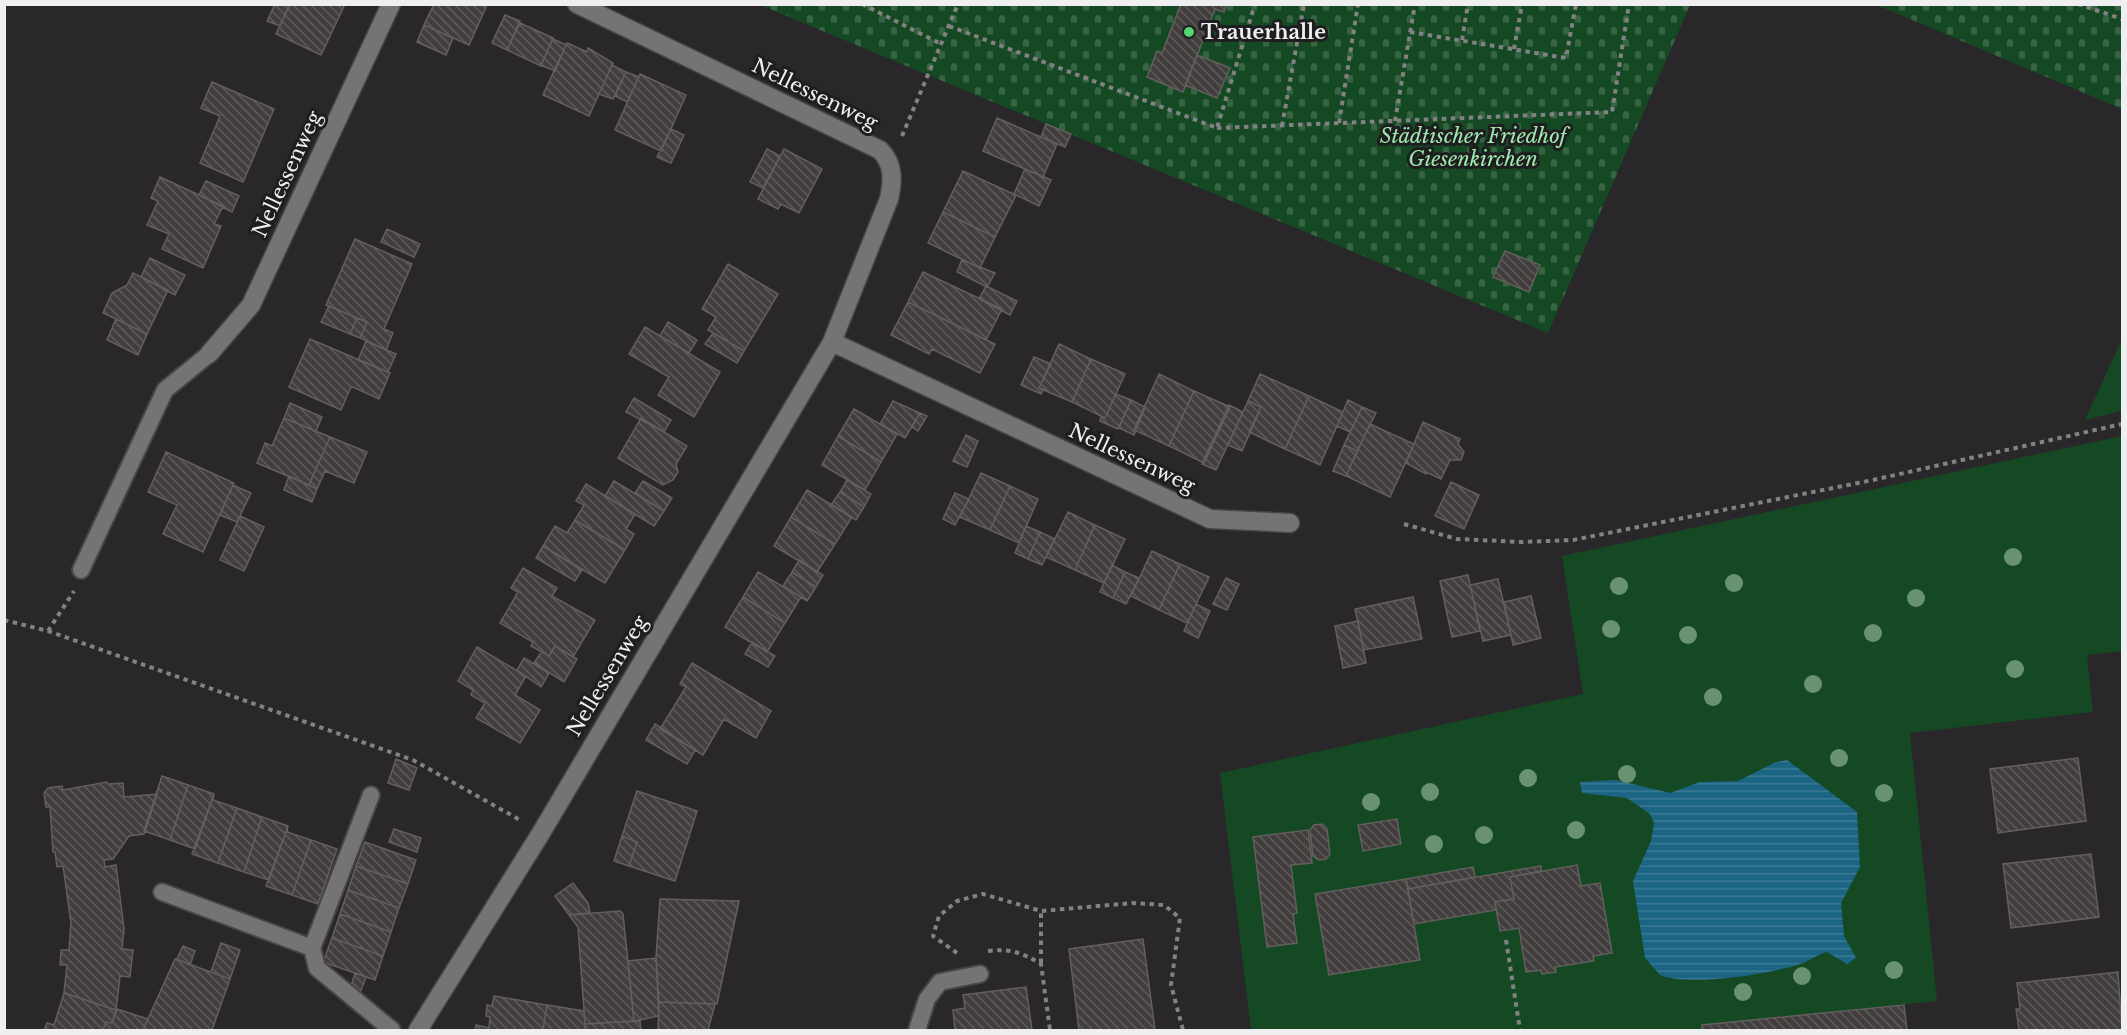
<svg xmlns="http://www.w3.org/2000/svg" width="2127" height="1035" font-family="'Libre Baskerville',serif">
	<style>
		.grass { fill: #154923 }
		.cemetery { fill: url(#cemetery-stones) }
		.water { fill: url(#water-rules) }
		.building { fill: url(#building-back-hatch); stroke: #635f5e; stroke-width: 1.5 }
		.lines { fill: none; stroke-linecap: round; stroke-linejoin: round }
		.lane-casing { stroke: #464547; stroke-width: 20 }
		.street-casing { stroke: #464547; stroke-width: 21 }
		.path { stroke: #838183; stroke-width: 4; stroke-dasharray: 4.5 4.5; stroke-linecap: butt }
		.lane { stroke: #757376; stroke-width: 16 }
		.street { stroke: #757376; stroke-width: 18 }
		.tree { fill: #699271 }
		.poi-dot { fill: #53d673; stroke: #1f1d20; stroke-width: 2 }
		.labels { text-anchor: middle; dominant-baseline: central; stroke-width: 6; stroke-linejoin: round; paint-order: stroke }
		.poi-label { font-size: 20px; font-weight: bold; fill: #efeef0; stroke: #1f1d20; text-anchor: start }
		.street-label { font-size: 20px; fill: #efeef0; stroke: #1f1d20 }
		.park-label { font-size: 20px; font-style: italic; fill: #9eeaac; stroke: #1f1d20 }
	</style>
	<defs>
		<pattern id="cemetery-stones" width="16" height="16" patternUnits="userSpaceOnUse" patternTransform="scale(1.5)"><rect width="16" height="16" fill="#154923"/><path d="M2 7V4a2 2 0 0 1 4 0v3zM10 15v-3a2 2 0 0 1 4 0v3z" fill="#376443"/></pattern>
		<pattern id="water-rules" width="6" height="5" patternUnits="userSpaceOnUse" patternTransform="scale(1.5)"><rect width="6" height="5" fill="#1b6483"/><path d="M0 2.5h6" fill="none" stroke="#3c7a95"/></pattern>
		<pattern id="building-back-hatch" width="6" height="6" patternUnits="userSpaceOnUse" patternTransform="scale(1.5)"><rect width="6" height="6" fill="#413e3d"/><path d="M-1 5l2 2M0 0l6 6M5-1l2 2" fill="none" stroke="#5d5a59"/></pattern>
	</defs>
	<rect width="100%" height="100%" fill="#292729"/>
	<!-- grass -->
	<path class="grass" d="M2122,339V411L2085,420Z
		M2122,436V651L2087,655L2093,712L1910,733L1937,1001L1702,1025V1030H1251L1220,773L1583,694L1562,556Z"/>
	<!-- cemetery -->
	<path class="cemetery" d="M760,5H1690L1548,333Z
		M1877,5H2122V109Z"/>
	<!-- water -->
	<path class="water" d="M1787,760L1857,812L1860,867L1841,903L1844,936L1856,958L1847,964L1827,952C1816,955 1808,962 1797,965C1768,974 1687,987 1660,975L1645,958L1633,881L1651,841L1654,823L1650,814L1627,798L1582,793L1580,782L1616,780L1670,793L1700,782L1738,781L1776,762Z"/>
	<!-- building -->
	<path class="building" d="M275,4H290L280,26L267,21Z
		M290,4H345L321,55L276,34Z
		M434,4L487,5L469,45L424,25Z
		M1181,4H1227L1224,12L1215,9L1183,92L1147,77L1157,51L1162,53Z
		M505,15L520,21L507,50L492,43Z
		M520,23L553,38L541,66L507,50Z
		M424,25L453,38L446,55L417,42Z
		M553,39L566,45L555,71L541,65Z
		M567,43L587,52L588,48L613,63L589,116L543,95Z
		M1197,55L1230,68L1217,98L1185,85Z
		M612,65L626,72L613,99L599,94Z
		M626,72L639,77L627,102L615,96Z
		M640,74L686,95L661,151L615,130Z
		M212,82L274,109L243,182L200,163L220,116L201,108Z
		M997,118L1057,144L1043,177L983,151Z
		M1046,124L1071,134L1065,147L1041,137Z
		M671,129L684,135L671,163L657,157Z
		M767,149L780,156L763,188L750,182Z
		M784,149L822,169L799,213L781,204L778,209L758,199Z
		M1025,169L1051,180L1039,206L1014,194Z
		M963,171L1016,195L995,237L943,212Z
		M160,177L223,206L214,224L221,226L203,268L162,249L169,234L147,225L158,201L151,198Z
		M206,181L239,196L232,212L199,195Z
		M943,212L995,237L980,268L928,243Z
		M387,229L420,244L414,257L381,242Z
		M355,239L412,264L384,329L393,333L386,350L360,338L367,322L326,305Z
		M1505,251L1540,265L1529,292L1493,277Z
		M150,258L185,275L175,295L141,277Z
		M962,260L995,273L987,287L957,272Z
		M728,264L778,294L744,351L708,330L716,317L702,309Z
		M923,272L1002,309L986,340L908,302Z
		M133,273L168,290L147,334L103,313L112,293L127,285Z
		M986,286L1017,301L1010,315L979,299Z
		M908,302L995,344L980,373L932,349L929,354L891,335Z
		M329,306L357,318L350,334L321,322Z
		M357,318L367,322L360,338L350,334Z
		M116,319L147,334L138,355L107,340Z
		M668,322L697,340L689,353L660,336Z
		M645,327L720,372L694,417L658,395L669,377L629,354Z
		M713,333L744,351L737,363L705,344Z
		M310,339L390,373L379,399L353,387L350,389L341,410L289,387Z
		M366,341L396,354L388,372L358,360Z
		M1059,344L1091,359L1072,402L1039,388Z
		M1034,357L1051,364L1039,388L1043,389L1041,394L1021,385Z
		M1091,359L1125,374L1105,418L1072,402Z
		M1159,374L1194,391L1169,446L1134,430Z
		M1260,374L1309,396L1285,449L1249,432L1261,407L1248,401Z
		M1194,391L1230,407L1204,463L1169,446Z
		M1116,394L1131,400L1118,429L1100,421L1101,416L1105,418Z
		M1309,396L1343,412L1320,465L1285,449Z
		M634,398L671,420L664,432L626,412Z
		M1131,400L1145,407L1134,435L1119,428Z
		M1348,400L1362,407L1350,432L1337,426Z
		M893,401L920,413L905,438L880,424Z
		M1248,401L1261,407L1242,451L1228,445Z
		M290,403L322,417L316,431L284,418Z
		M1229,405L1243,412L1216,470L1202,464Z
		M1362,407L1376,413L1357,451L1344,445Z
		M854,409L897,434L881,462L838,436Z
		M920,413L927,416L918,431L912,427Z
		M284,418L330,437L309,485L257,463L265,443L272,446Z
		M641,418L687,446L676,464L678,472L673,480L663,485L618,458Z
		M1423,422L1460,439L1458,444L1464,452L1461,460H1450L1441,479L1426,472V474L1406,463Z
		M1370,424L1414,444L1390,497L1346,476Z
		M966,435L978,441L967,467L953,461Z
		M838,436L881,462L865,490L822,465Z
		M330,437L367,452L354,483L325,471L317,489L309,485Z
		M1344,445L1357,451L1346,476L1333,471Z
		M166,452L234,483L203,552L163,534L177,505L148,492Z
		M981,473L1010,486L990,530L960,517Z
		M289,476L317,489L312,502L284,490Z
		M847,480L871,494L864,507L840,492Z
		M614,481L664,511L654,526L605,496Z
		M643,481L672,498L664,511L635,493Z
		M1451,482L1479,495L1464,529L1435,516Z
		M586,484L635,514L626,529L634,534L625,550L575,520L584,505L576,501Z
		M233,485L251,493L237,522L220,515Z
		M1010,486L1038,499L1019,543L990,530Z
		M807,490L852,517L835,544L791,517Z
		M840,492L864,507L856,520L831,505Z
		M955,493L969,499L955,525L943,519Z
		M1068,512L1095,525L1075,570L1046,557Z
		M240,516L264,527L244,571L220,560Z
		M791,517L835,544L817,572L774,546Z
		M575,520L625,550L605,583L543,546L555,526L567,533Z
		M1095,525L1125,539L1104,583L1075,570Z
		M1026,526L1040,532L1028,559L1015,553Z
		M1040,532L1055,539L1042,565L1028,559Z
		M543,546L582,570L575,581L536,558Z
		M1152,551L1180,564L1159,610L1131,596Z
		M799,560L823,575L816,587L792,572Z
		M1180,564L1209,577L1187,623L1159,610Z
		M1112,565L1125,572L1113,598L1100,592Z
		M523,568L557,588L552,596L595,620L573,657L555,646L549,656L531,646L533,642L500,623L518,592L511,588Z
		M758,572L801,597L785,623L743,597Z
		M792,572L816,587L807,601L783,586Z
		M1125,572L1139,578L1126,604L1113,598Z
		M1468,575L1480,631L1452,637L1440,581Z
		M1226,578L1239,584L1227,610L1213,604Z
		M1498,579L1511,635L1483,641L1470,585Z
		M1531,596L1541,638L1513,645L1504,602Z
		M743,597L785,623L767,652L725,627Z
		M1413,597L1422,639L1364,650L1355,609Z
		M1196,604L1210,611L1198,638L1184,631Z
		M1358,621L1366,663L1343,668L1335,626Z
		M752,642L775,656L768,667L745,654Z
		M555,646L577,659L564,682L534,663L542,651L549,656Z
		M477,647L526,676L515,695L540,710L520,743L476,718L485,703L471,695L473,690L458,681Z
		M524,658L549,673L541,687L517,670Z
		M692,663L771,711L756,738L724,719L703,755L660,729L686,687L680,684Z
		M655,724L695,750L687,764L646,740Z
		M2078,758L2086,821L1998,833L1990,769Z
		M396,759L417,768L409,790L388,783Z
		M162,776L188,785L170,840L144,831Z
		M107,782L108,784L123,783L124,797L157,794L144,834L129,836L113,859L104,860L105,867L116,865L124,929L122,949L133,950L130,977L120,976L116,1010L64,993L67,965H60L61,950H69L71,923L63,866L57,867L55,852H53L50,807H46L44,793L48,788L62,786L63,790Z
		M188,785L214,794L195,849L170,840Z
		M637,791L697,811L675,881L629,866L637,842L622,836Z
		M214,794L213,800L237,808L218,863L192,854Z
		M237,808L262,817L244,872L218,863Z
		M262,817L288,826L269,880L244,872Z
		M1397,819L1401,844L1363,851L1358,825Z
		M1322,824L1327,829L1330,854L1326,859L1319,860L1313,856L1310,830L1314,825Z
		M288,826L287,832L311,840L292,895L266,886Z
		M394,829L421,838L417,852L389,842Z
		M1308,830L1312,863L1291,865L1297,913L1293,914L1297,943L1267,947L1253,837Z
		M622,836L637,842L629,866L614,861Z
		M311,840L337,849L318,904L292,895Z
		M365,842L416,860L408,884L356,866Z
		M2091,854L2099,917L2011,928L2003,864Z
		M1577,865L1581,886L1600,883L1612,953L1593,956L1594,961L1555,967L1556,972L1542,974L1541,970L1526,972L1519,928L1500,931L1495,902L1514,899L1510,877Z
		M356,866L408,884L399,908L348,890Z
		M1541,866V871L1510,877L1514,899L1495,902L1496,910L1414,924L1408,889Z
		M1473,867L1475,877L1408,889L1406,879Z
		M1406,879L1420,960L1329,975L1315,894Z
		M573,883L588,903L590,913L569,915L555,896Z
		M348,890L399,908L391,932L340,914Z
		M660,899L739,901L717,1004L659,1002L656,958Z
		M620,911L623,914L634,1021L585,1024L578,927L569,915Z
		M340,914L391,932L383,956L332,938Z
		M332,938L383,956L375,980L323,962Z
		M1143,939L1155,1030H1079L1069,949Z
		M221,943L240,950L230,979L211,972Z
		M183,946L195,951L190,965L177,959Z
		M656,958L659,1016L634,1021L628,961Z
		M175,959L230,979L212,1030H143Z
		M2118,972L2122,1030H2019L2016,1009H2020L2017,983Z
		M355,973L366,977L360,993L351,986Z
		M1026,987L1032,1030H955L953,1010L965,1008L963,995Z
		M64,993L116,1010L112,1023L106,1022L103,1030H44L47,1023L54,1025Z
		M494,996L547,1005L543,1030H475L476,1025L489,1028L490,1017L486,1016L487,1005L492,1006Z
		M659,1002L715,1004L708,1030H658Z
		M547,1005L584,1011L585,1030H543Z
		M1904,1005L1907,1030H1702V1025Z
		M117,1009L148,1019L143,1030H103L106,1022L112,1023Z
		M640,1021L641,1030H585V1024Z"/>
	<g class="lines">
		<!-- lane casing -->
		<g class="lane-casing">
			<path id="lane" d="M81,570L165,390L209,354
				M162,892L312,948L317,968L392,1030
				M312,948L371,795
				M917,1030L927,999L940,982L980,974"/>
		</g>
		<!-- street casing -->
		<g class="street-casing">
			<path id="street" d="M832,342L1210,519L1290,523
				M209,354L251,305L391,4
				M418,1030L541,833L832,342L889,199C893,181 894,164 880,150L577,4"/>
		</g>
		<!-- path -->
		<path class="path" d="M862,4L941,44
			M2078,4L2122,19
			M949,26L1217,128L1255,4
			M1410,32L1566,58L1576,4
			M1462,40L1468,4
			M1514,49L1522,4
			M1395,121L1415,4
			M1339,123L1358,4
			M1282,126L1304,4
			M1217,128L1612,112L1629,4
			M902,136L958,4
			M1404,524L1457,539L1522,542L1573,540L1873,480L2122,424
			M4,620L48,631L413,760L520,820
			M48,631L74,591
			M1506,940L1520,1030
			M988,951C1009,948 1023,953 1041,964L1050,1030
			M957,953L933,936L939,916L957,901L983,894L1041,911L1133,903L1164,905L1180,918L1171,985L1183,1030
			M1041,963V911"/>
		<!-- lane -->
		<use href="#lane" class="lane"/>
		<!-- street -->
		<use href="#street" class="street"/>
	</g>
	<!-- trees -->
	<g class="tree">
		<circle cx="2013" cy="557" r="9"/>
		<circle cx="1734" cy="583" r="9"/>
		<circle cx="1619" cy="586" r="9"/>
		<circle cx="1916" cy="598" r="9"/>
		<circle cx="1611" cy="629" r="9"/>
		<circle cx="1873" cy="633" r="9"/>
		<circle cx="1688" cy="635" r="9"/>
		<circle cx="2015" cy="669" r="9"/>
		<circle cx="1813" cy="684" r="9"/>
		<circle cx="1713" cy="697" r="9"/>
		<circle cx="1839" cy="758" r="9"/>
		<circle cx="1627" cy="774" r="9"/>
		<circle cx="1528" cy="778" r="9"/>
		<circle cx="1430" cy="792" r="9"/>
		<circle cx="1884" cy="793" r="9"/>
		<circle cx="1371" cy="802" r="9"/>
		<circle cx="1576" cy="830" r="9"/>
		<circle cx="1484" cy="835" r="9"/>
		<circle cx="1434" cy="844" r="9"/>
		<circle cx="1894" cy="970" r="9"/>
		<circle cx="1802" cy="976" r="9"/>
		<circle cx="1743" cy="992" r="9"/>
	</g>
	<!-- markers -->
	<circle class="poi-dot" cx="1189" cy="32" r="6"/>
	<g class="labels">
		<!-- poi labels -->
		<g class="poi-label">
			<text x="1201" y="32">Trauerhalle</text>
		</g>
		<!-- street labels -->
		<g class="street-label">
			<text transform="translate(815 94) rotate(26)">Nellessenweg</text>
			<text transform="translate(287 174) rotate(-65)">Nellessenweg</text>
			<text transform="translate(1132 458) rotate(25)">Nellessenweg</text>
			<text transform="translate(607 676) rotate(-59)">Nellessenweg</text>
		</g>
		<!-- park labels -->
		<g class="park-label">
			<text x="1473" y="136">Städtischer Friedhof<tspan x="1473" dy="23">Giesenkirchen</tspan></text>
		</g>
	</g>
	<!-- border -->
	<rect width="2127" height="1035" fill="none" stroke="#efeef0" stroke-width="12"/>
</svg>
